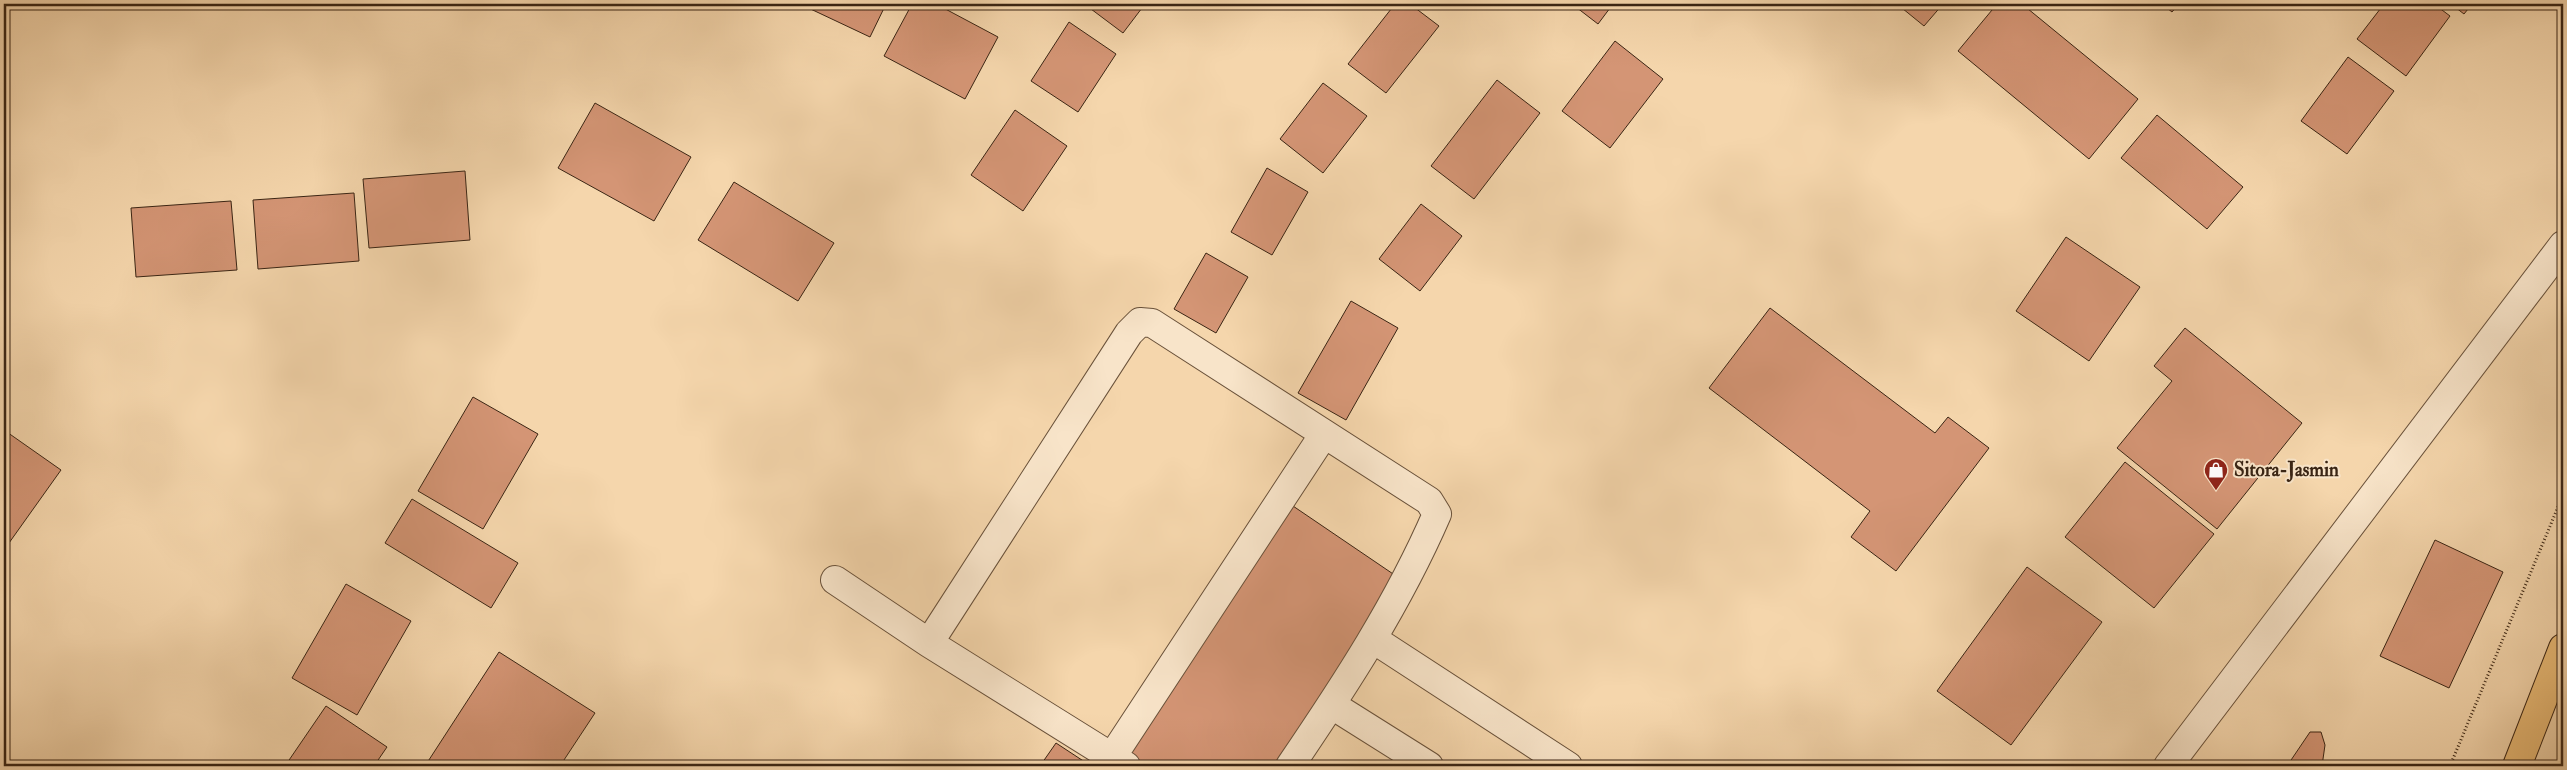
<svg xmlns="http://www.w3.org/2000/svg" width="2567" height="770" font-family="'IM FELL Double Pica',serif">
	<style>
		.building { fill: #d49575; stroke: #3a2514 }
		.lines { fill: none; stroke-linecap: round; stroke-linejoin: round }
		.minor-casing { stroke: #69513a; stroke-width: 30 }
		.major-casing { stroke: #3a2514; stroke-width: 30 }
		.path { stroke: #3a2514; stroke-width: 3; stroke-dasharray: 1 2.5; stroke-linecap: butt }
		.minor { stroke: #f8e4c9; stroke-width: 28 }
		.major { stroke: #eabb76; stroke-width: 28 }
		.labels { text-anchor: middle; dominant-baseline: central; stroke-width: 4; stroke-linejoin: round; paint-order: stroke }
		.poi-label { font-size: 19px; font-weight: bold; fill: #3a2514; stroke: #f8e4c9; text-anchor: start }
	</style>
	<rect width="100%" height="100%" fill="#f5d6ac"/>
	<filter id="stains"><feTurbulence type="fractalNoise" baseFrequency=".004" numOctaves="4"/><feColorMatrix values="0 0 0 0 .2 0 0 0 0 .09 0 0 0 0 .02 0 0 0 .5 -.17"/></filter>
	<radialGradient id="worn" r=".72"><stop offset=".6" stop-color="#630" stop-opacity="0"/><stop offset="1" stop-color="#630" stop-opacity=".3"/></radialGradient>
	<!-- building -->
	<path class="building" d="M800,4H886L870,37Z
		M912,4H936L998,37L965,99L884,56Z
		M1095,4H1145L1123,33L1091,9Z
		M1395,4H1410L1439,26L1386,93L1348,64Z
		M1572,4H1613L1598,24Z
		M1897,4H1943L1924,26Z
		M1997,4H2022L2138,99L2089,159L1958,51Z
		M2162,4H2179L2172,12Z
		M2384,4H2434L2450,16L2406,76L2357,39Z
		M2451,4H2472L2464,14Z
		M1069,22L1116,54L1078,112L1031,81Z
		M1615,41L1663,79L1610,148L1562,111Z
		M2348,57L2394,91L2347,154L2301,121Z
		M1497,80L1540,113L1474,199L1431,166Z
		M1323,83L1367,116L1323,173L1280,139Z
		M595,103L691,157L654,221L558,168Z
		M1015,110L1067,146L1023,211L971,175Z
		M2157,115L2243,187L2207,229L2121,158Z
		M1267,168L1308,192L1272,255L1231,232Z
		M465,171L470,240L369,248L363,179Z
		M734,182L834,243L798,301L698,240Z
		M354,193L359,261L258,269L253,200Z
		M231,201L237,270L136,277L131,208Z
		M1421,204L1462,236L1420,291L1379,259Z
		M2066,237L2140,287L2089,361L2016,311Z
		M1206,253L1248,277L1216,333L1174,309Z
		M1351,301L1398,328L1346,420L1298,393Z
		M1770,308L1935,433L1948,417L1989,448L1896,571L1851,537L1870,511L1709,388Z
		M2185,328L2302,423L2217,529L2117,448L2172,381L2154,366Z
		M473,397L538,434L483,529L418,491Z
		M4,430L61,470L4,550Z
		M2125,462L2214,534L2154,608L2065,537Z
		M412,499L518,563L491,608L385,543Z
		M1293,506L1402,580L1276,766H1129L1121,761Z
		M2435,540L2503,572L2449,688L2380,656Z
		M2027,567L2102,622L2011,745L1937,691Z
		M346,584L411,621L357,715L292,678Z
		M499,652L595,713L560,766H425Z
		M326,706L387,747L374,766H285Z
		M2310,732H2321L2325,745L2322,766H2287Z
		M1056,743L1091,766H1040Z"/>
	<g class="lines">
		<!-- minor casing -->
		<g class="minor-casing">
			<path id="minor" d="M835,580L929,643
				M1373,639L1568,766
				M1332,705L1429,766
				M1112,757L1324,434
				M1126,766L929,643L1129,333L1140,322L1152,323L1429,501L1437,514C1398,604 1345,685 1290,766
				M2168,766L2563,245"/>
		</g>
		<!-- major casing -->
		<g class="major-casing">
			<path id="major" d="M2517,766L2563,648"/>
		</g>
		<!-- path -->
		<path class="path" d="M2450,766L2563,495"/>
		<!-- minor -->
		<use href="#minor" class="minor"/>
		<!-- major -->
		<use href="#major" class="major"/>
	</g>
	<!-- icons -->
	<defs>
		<g id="shop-pin" transform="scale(1.25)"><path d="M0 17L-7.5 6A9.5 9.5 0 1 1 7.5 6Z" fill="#8f2418" stroke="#f8e4c9"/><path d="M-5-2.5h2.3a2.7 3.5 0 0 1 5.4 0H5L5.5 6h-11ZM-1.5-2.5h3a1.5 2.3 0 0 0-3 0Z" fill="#fff"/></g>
	</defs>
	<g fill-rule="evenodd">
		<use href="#shop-pin" x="2216" y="470"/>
	</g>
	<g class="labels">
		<!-- poi labels -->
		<g class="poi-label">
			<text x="2234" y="470">Sitora-Jasmin</text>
		</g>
	</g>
	<!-- margin -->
	<rect width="2567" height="770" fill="none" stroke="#f5d6ac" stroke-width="20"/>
	<rect x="5" y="5" width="2557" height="760" fill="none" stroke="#3a2514" stroke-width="2.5"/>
	<rect x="10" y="10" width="2547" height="750" fill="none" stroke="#3a2514"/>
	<rect width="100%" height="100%" filter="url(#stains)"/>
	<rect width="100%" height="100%" fill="url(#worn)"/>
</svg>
